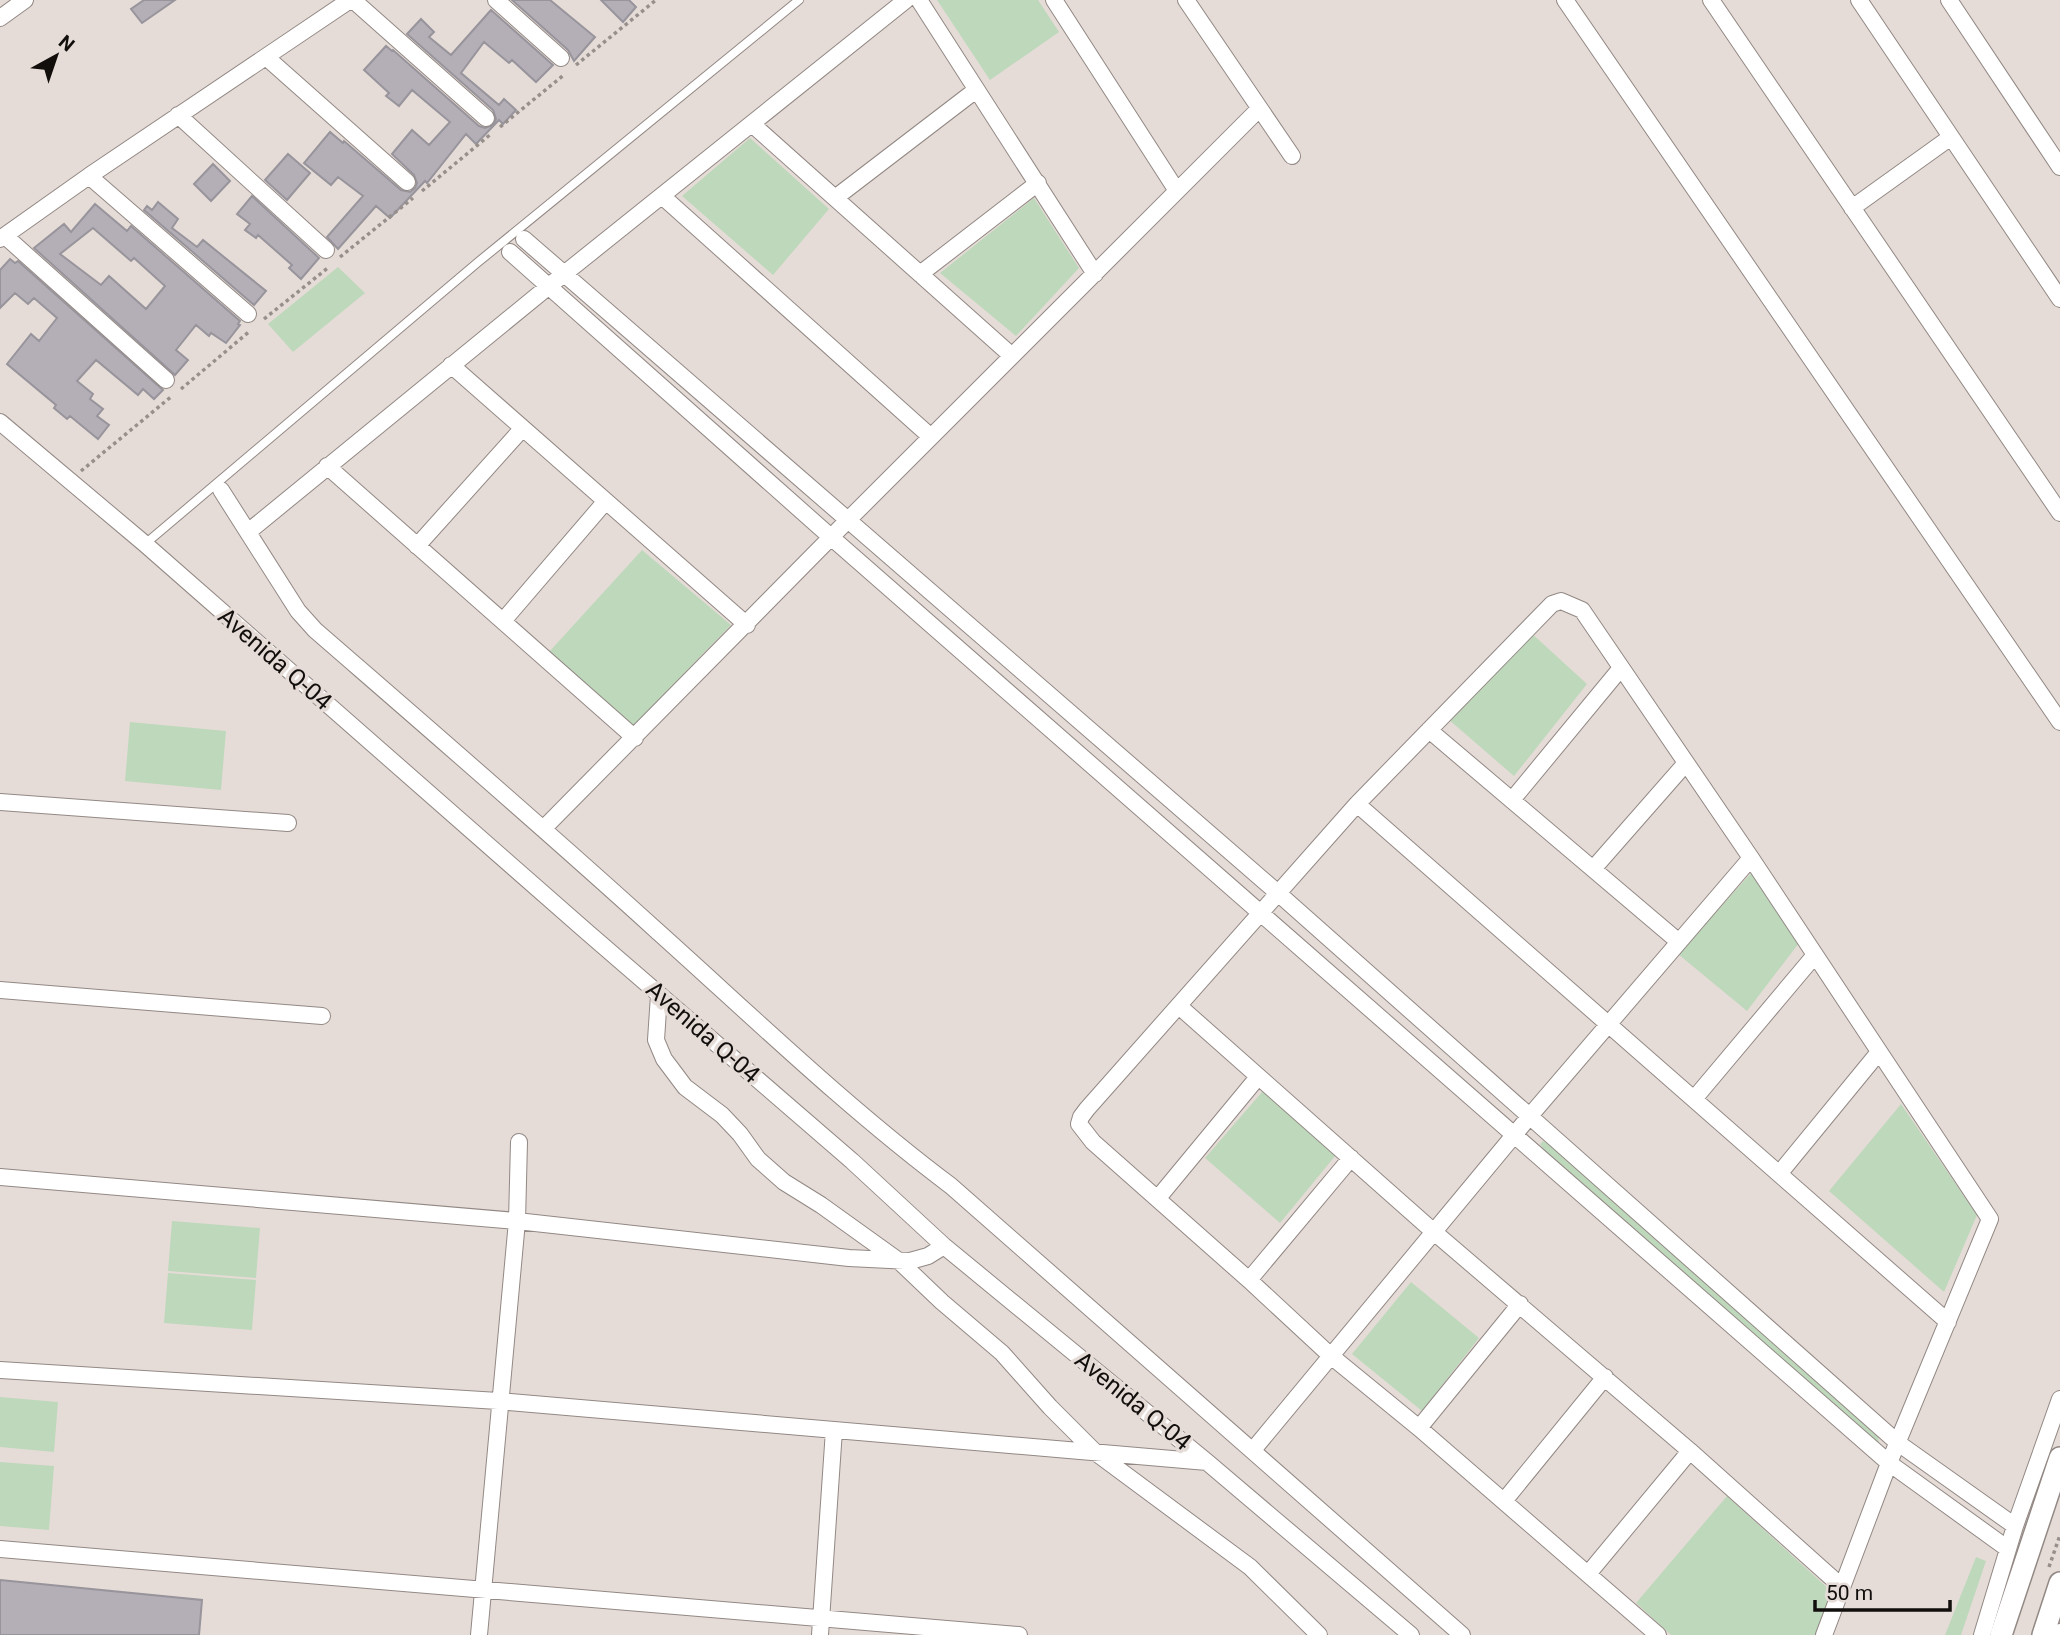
<svg xmlns="http://www.w3.org/2000/svg" width="2060" height="1635" font-family="Roboto,sans-serif">
	<style>
		.green { fill: #bed8bc }
		.building { fill: #b4afb7; stroke: #98949c; stroke-width: 2; fill-rule: evenodd }
		.lines { fill: none; stroke-linecap: round; stroke-linejoin: round }
		.service-casing { stroke: #928884; stroke-width: 10 }
		.minor-casing { stroke: #928884; stroke-width: 18 }
		.secondary-casing { stroke: #928884; stroke-width: 24 }
		.path { stroke: #968f8b; stroke-width: 3.5; stroke-dasharray: 3.5 3.5; stroke-linecap: butt }
		.service { stroke: #fff; stroke-width: 8 }
		.minor { stroke: #fff; stroke-width: 16 }
		.secondary { stroke: #fff; stroke-width: 21 }
		.labels { text-anchor: middle; dominant-baseline: central; stroke-width: 7; stroke-linejoin: round; paint-order: stroke }
		.street-label { font-size: 24px; fill: #110e0c; stroke: #e6dcd7 }
	</style>
	<rect width="100%" height="100%" fill="#e6dcd7"/>
	<!-- green -->
	<path class="green" d="M937,0H1038L1059,32L990,80Z
		M750,138L829,209L773,275L682,196Z
		M1034,198L1079,268L1016,336L940,273Z
		M338,267L365,293L293,352L268,324Z
		M642,550L731,625L633,726L549,652Z
		M1529,631L1587,684L1514,776L1448,719Z
		M130,722L226,731L221,790L125,781Z
		M1753,871L1799,943L1747,1011L1678,954Z
		M1262,1092H1271L1336,1155L1280,1223L1205,1158Z
		M1901,1104L1977,1215L1944,1292L1829,1191Z
		M1543,1141L1549,1144L1878,1436L1879,1443L1876,1446L1544,1150L1540,1144Z
		M172,1221L260,1228L256,1278L168,1271Z
		M168,1273L256,1280L252,1330L164,1323Z
		M1411,1282L1479,1338L1422,1411L1352,1354Z
		M0,1397L58,1402L54,1452L0,1447Z
		M0,1462L54,1466L49,1530L0,1526Z
		M1727,1496L1832,1592L1816,1635H1671L1636,1603Z
		M1976,1557L1986,1561L1961,1635H1945Z"/>
	<!-- building -->
	<path class="building" d="M144,0H175L142,23L131,9Z
		M512,0H550L595,37L574,61L568,50Z
		M601,0H629L636,7L623,22Z
		M491,10L553,65L536,82L512,60L509,63L484,42L461,73L499,105L504,99L516,110L503,124L499,120L476,144L466,134L427,183L425,181L390,218L376,206L338,249L327,237L363,196L338,177L331,185L304,163L330,132L343,143L344,141L401,190L410,192L415,188L417,183L414,175L392,154L412,130L429,145L450,122L412,90L399,106L386,96L389,93L364,70L386,46L392,51L393,50L479,126L485,128L493,125L496,119L493,110L407,34L421,19L434,32L429,37L451,55Z
		M288,154L310,173L287,200L265,180Z
		M213,164L230,181L211,201L194,184Z
		M252,196L319,258L301,279L289,268L292,265L258,235L256,238L245,230L250,224L237,214Z
		M158,202L178,219L172,228L197,247L203,240L266,291L254,305L144,210L147,206L152,210Z
		M95,204L127,231L131,226L240,321L238,324L240,325L226,343L211,333L209,336L196,325L176,350L188,360L175,375L34,248L64,224L71,232ZM93,228L131,261L134,258L165,286L146,309L109,276L101,285L60,254Z
		M10,259L15,263L18,261L163,390L154,399L143,389L138,395L96,360L77,381L93,394L90,399L103,409L97,416L109,425L98,439L70,416L67,419L54,408L56,405L7,364L31,334L39,341L57,318L34,298L28,304L15,293L0,308V270Z
		M0,1580L202,1600L199,1635H0Z"/>
	<g class="lines">
		<!-- service casing -->
		<g class="service-casing">
			<path id="service" d="M145,544L477,263L799,0"/>
		</g>
		<!-- minor casing -->
		<g class="minor-casing">
			<path id="minor" d="M353,0L486,118
				M496,0L561,58
				M919,0L1095,274
				M1054,0L1177,191
				M1186,0L1292,156
				M1565,0L2060,722
				M1711,0L2060,513
				M1859,0L2060,299
				M1949,0L2060,167
				M0,18L25,0
				M266,57L407,182
				M178,115L326,250
				M752,124L1012,356
				M89,176L248,314
				M662,196L931,437
				M835,198L976,90
				M1852,208L1951,137
				M5,236L166,380
				M0,239L89,176L350,0
				M524,239L1279,894L1898,1443L2015,1526
				M510,252L832,538L1889,1463L2008,1549
				M920,274L1038,183
				M451,365L747,625
				M0,422L145,544L587,932L852,1161L944,1246L1207,1462L1411,1635
				M327,466L635,738
				M221,490L298,611L315,630C429,729 544,828 656,930C753,1017 847,1108 951,1186L1462,1635
				M248,532L549,286L906,0
				M417,546L522,429
				M503,621L605,502
				M1429,730L1679,942
				M1512,800L1621,668
				M0,802L288,823
				M1357,804L1948,1322
				M543,829L848,520L1259,109
				M1593,869L1686,763
				M0,990L322,1016
				M659,995L656,1040L664,1059L685,1087L722,1115L740,1134L758,1159L784,1182L821,1205L899,1261L942,1302L1002,1353L1050,1407L1095,1452L1250,1567L1319,1635
				M1180,1007L1434,1232L1690,1451L1842,1587
				M1694,1099L1815,955
				M1779,1174L1879,1052
				M0,1177L517,1221L849,1258L910,1261L928,1256L944,1246
				M1158,1198L1258,1077
				M1249,1280L1351,1158
				M0,1370L498,1401L1207,1462
				M1419,1428L1520,1304
				M1253,1450L1529,1117L1751,858
				M1504,1501L1605,1377
				M0,1549L1019,1635
				M1588,1574L1690,1451
				M479,1635L517,1221L519,1142
				M820,1635L834,1430
				M1658,1635L1419,1428L1331,1356L1249,1280L1093,1142L1079,1124L1081,1117L1087,1109L1357,804L1552,604L1561,601L1582,610L1751,858L1990,1219L1889,1463L1824,1635
				M1982,1635L2015,1526L2060,1399
				M2059,1635L2060,1632"/>
		</g>
		<!-- secondary casing -->
		<g class="secondary-casing">
			<path id="secondary" d="M2001,1635L2060,1458
				M2043,1635L2060,1583"/>
		</g>
		<!-- path -->
		<path class="path" d="M576,65L656,0
			M500,127L565,74
			M422,191L491,134
			M340,257L413,198
			M264,319L329,267
			M181,389L250,331
			M81,471L172,396
			M2049,1567L2060,1535"/>
		<!-- service -->
		<use href="#service" class="service"/>
		<!-- minor -->
		<use href="#minor" class="minor"/>
		<!-- secondary -->
		<use href="#secondary" class="secondary"/>
	</g>
	<g class="labels">
		<!-- street labels -->
		<g class="street-label">
			<text transform="translate(275 659) rotate(41)">Avenida Q-04</text>
			<text transform="translate(703 1032) rotate(41)">Avenida Q-04</text>
			<text transform="translate(1133 1401) rotate(39)">Avenida Q-04</text>
		</g>
	</g>
	<!-- north arrow -->
	<g transform="translate(56 56) rotate(40)" stroke="#e6dcd7" stroke-width="5" paint-order="stroke">
	<path d="M0-5L12 26L0 18L-12 26Z" fill="#110e0c"/>
	<text y="-10" font-size="19" font-weight="bold" text-anchor="middle" fill="#110e0c">N</text>
	</g>
	<!-- scale -->
	<path d="M1815 1600v10h135v-10" fill="none" stroke="#110e0c" stroke-width="3.5"/>
	<text x="1826" y="1600" font-size="21" fill="#110e0c" stroke="#e6dcd7" stroke-width="5" paint-order="stroke">50 m</text>
</svg>
